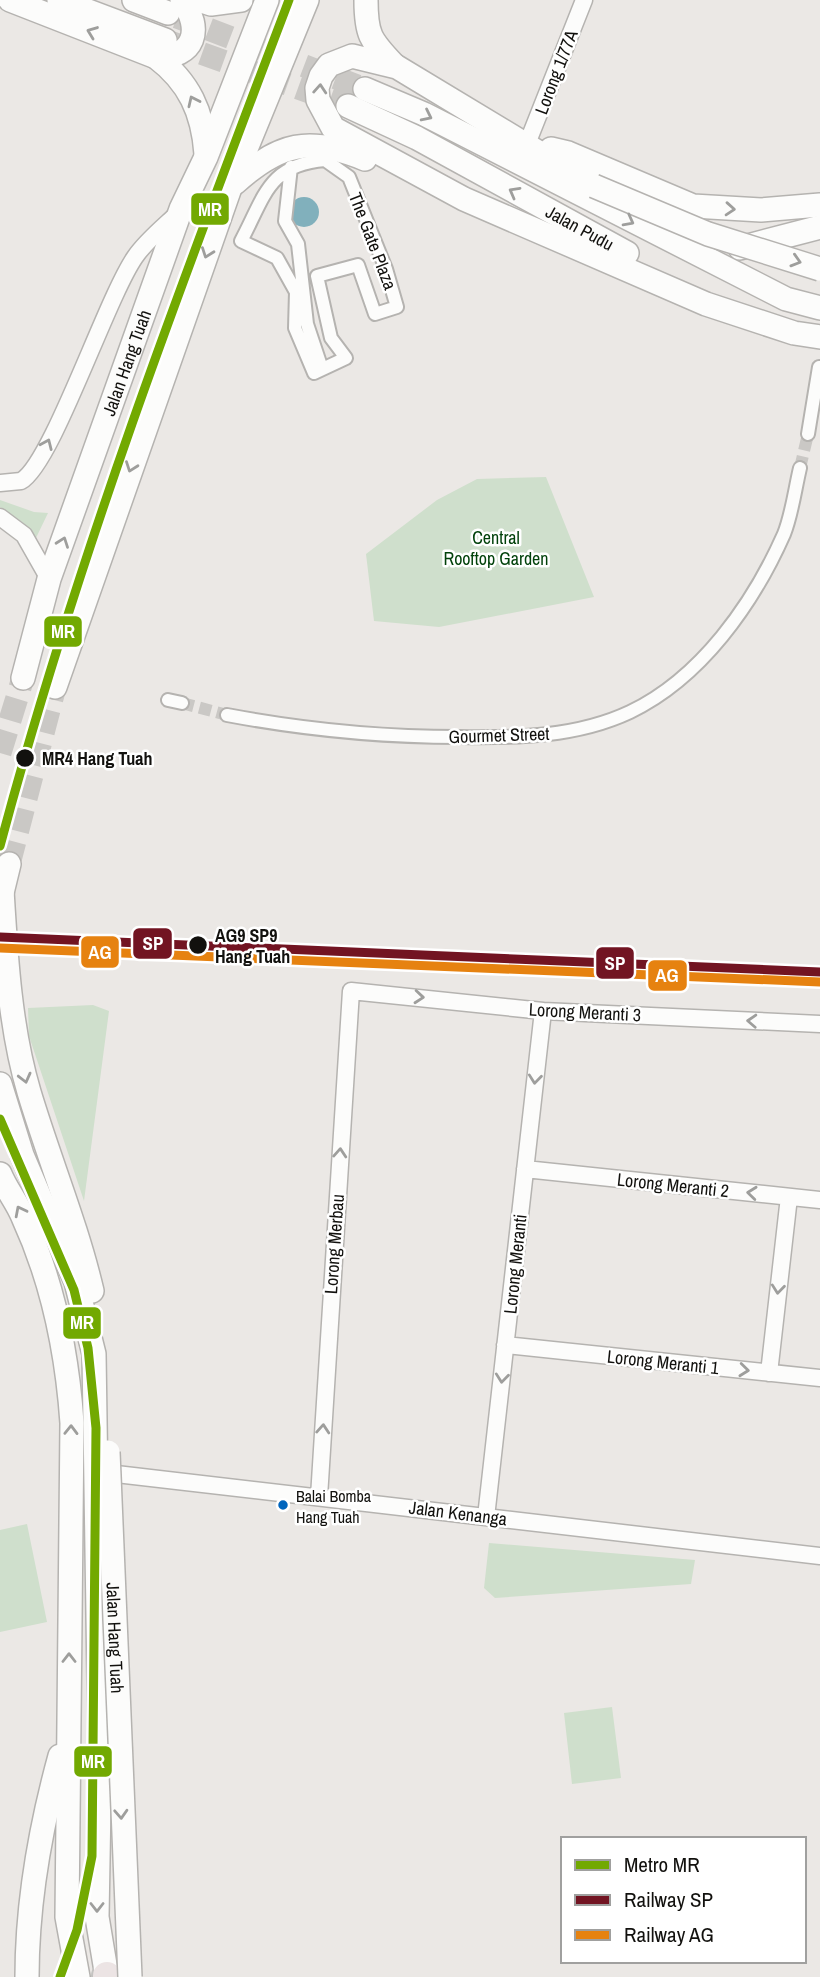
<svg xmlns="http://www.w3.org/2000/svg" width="820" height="1977" font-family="'Archivo Narrow',sans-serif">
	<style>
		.green { fill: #cfdfcc }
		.water { fill: #81b0bc }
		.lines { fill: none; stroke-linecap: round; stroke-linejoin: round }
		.pedestrian-tunnel { stroke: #cac8c5; stroke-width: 12; stroke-dasharray: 12 6; stroke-linecap: butt }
		.secondary-tunnel { stroke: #cac8c5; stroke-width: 23; stroke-dasharray: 23 11; stroke-linecap: butt }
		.pedestrian-casing { stroke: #b5b3b0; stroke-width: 16 }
		.minor-casing { stroke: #b5b3b0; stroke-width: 19 }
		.secondary-casing { stroke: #b5b3b0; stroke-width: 26 }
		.trunk-casing { stroke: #c4c3c1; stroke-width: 32 }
		.pedestrian { stroke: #fcfcfb; stroke-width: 12 }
		.minor { stroke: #fcfcfb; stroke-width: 16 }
		.secondary { stroke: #fcfcfb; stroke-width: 23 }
		.trunk { stroke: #ece4e4; stroke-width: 28 }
		.secondary-bridge-casing { stroke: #b5b3b0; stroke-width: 26; stroke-linecap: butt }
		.secondary-bridge { stroke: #fcfcfb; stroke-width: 23 }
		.rail-1-casing { stroke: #fff; stroke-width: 14 }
		.rail-2-casing { stroke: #fff; stroke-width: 14 }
		.rail-1 { stroke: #721422; stroke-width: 9 }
		.rail-2 { stroke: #e68210; stroke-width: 9 }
		.metro-1-casing { stroke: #fff; stroke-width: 14 }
		.metro-1 { stroke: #72a901; stroke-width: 9 }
		.oneway { stroke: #9e9e9c }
		.stop-dot { fill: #12110e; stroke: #fff; stroke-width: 2.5 }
		.bus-dot { fill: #0065bd; stroke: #fff; stroke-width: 2.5 }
		.labels { text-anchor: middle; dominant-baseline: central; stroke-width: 5; stroke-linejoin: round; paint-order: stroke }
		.bus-label { font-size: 16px; fill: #12110e; stroke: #fff; text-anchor: start }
		.street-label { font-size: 18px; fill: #12110e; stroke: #fff }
		.park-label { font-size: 18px; fill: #01410a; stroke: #fff }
		.stop-label { font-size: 18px; font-weight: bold; fill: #12110e; stroke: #fff; text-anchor: start }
		.line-badge { stroke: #fff; stroke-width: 2.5 }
		.badge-label { font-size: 19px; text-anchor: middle; font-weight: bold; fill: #fff }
	</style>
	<rect width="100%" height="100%" fill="#ebe8e5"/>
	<!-- green -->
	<path class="green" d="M546,477L594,597L439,627L374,621L366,554L437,500L477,479Z
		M0,500L34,512L48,513L35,540L22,522L0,507Z
		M93,1005L109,1011L84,1201L29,1036L28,1008Z
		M27,1524L47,1622L0,1632V1530Z
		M489,1543L695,1560L691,1584L495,1598L484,1588Z
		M612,1707L621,1778L572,1784L564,1713Z"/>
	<!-- water -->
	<path class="water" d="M289 212a15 15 0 1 1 30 0a15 15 0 1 1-30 0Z"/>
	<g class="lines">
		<!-- pedestrian-tunnel -->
		<path class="pedestrian-tunnel" d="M800,468L808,434
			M182,703L227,715"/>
		<!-- secondary-tunnel -->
		<path class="secondary-tunnel" d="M177,17L365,89
			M170,42L348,106
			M0,753L23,678
			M9,864L55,687"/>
		<!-- pedestrian casing -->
		<g class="pedestrian-casing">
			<path id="pedestrian" d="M325,160L349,177L386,269L397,307L375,314L358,265L317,276L331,338L346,358L314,373L295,328L296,292L277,258L241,241C265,196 268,165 325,160Z
				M291,167L285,221L298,244L307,324L322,369
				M808,434L819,367
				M168,700L182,703
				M227,715C307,730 378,737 459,737C517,738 577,737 630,712C701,678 753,604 784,534C792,514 795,489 800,468"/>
		</g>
		<!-- minor casing -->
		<g class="minor-casing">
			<path id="minor" d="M527,144L584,0
				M0,483L21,481C52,464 106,299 135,257C145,242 162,228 176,215
				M0,517L24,535L49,579
				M525,1169L820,1200
				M505,1345L820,1378
				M769,1373L789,1197
				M99,1472L820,1556
				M319,1497L351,991L543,1011L820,1024
				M486,1517L543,1011"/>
		</g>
		<!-- secondary casing -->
		<g class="secondary-casing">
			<g id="secondary">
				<path d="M10,0L156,57C189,82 203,112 206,154"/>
				<path d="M59,0L165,40"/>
				<path d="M134,0L168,13"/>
				<path d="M199,0L211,4L241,0"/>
				<path d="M366,0C366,34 370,40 393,64"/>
				<path d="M156,57C195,58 203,29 182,0"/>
				<path d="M365,89L424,114L786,299L820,308"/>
				<path id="s1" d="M348,106L417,138L627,253"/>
				<path d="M551,149L568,153L693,206L761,210L820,205"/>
				<path d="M235,183C279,143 309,136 365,159"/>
				<path d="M594,186L397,67L352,56L329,65L321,76L317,88L318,100L333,128L464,199L706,304L794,333L820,337"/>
				<path d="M740,248L820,227"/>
				<path id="s2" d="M23,678L49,579L181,209L206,157L267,0"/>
				<path d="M55,687L230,188L307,0"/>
				<path d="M2,890C6,957 10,1028 29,1092C49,1159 76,1223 92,1291"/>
				<path d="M0,901L9,864"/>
				<path d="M0,1084L22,1155L76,1282L94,1354L100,1747L97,1917L107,1977"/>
				<path d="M0,1174C6,1189 17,1202 23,1217C53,1282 67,1351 72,1423L67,1917L78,1977"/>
				<path d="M27,1977C27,1901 40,1829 60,1756"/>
			</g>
		</g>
		<!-- trunk casing -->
		<g class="trunk-casing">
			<path id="trunk" d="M107,1976L108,1977"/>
		</g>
		<!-- pedestrian -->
		<use href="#pedestrian" class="pedestrian"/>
		<!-- minor -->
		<use href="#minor" class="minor"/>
		<!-- secondary -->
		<use href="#secondary" class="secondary"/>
		<!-- trunk -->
		<use href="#trunk" class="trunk"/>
		<!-- secondary-bridge casing -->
		<g class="secondary-bridge-casing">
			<g id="secondary-bridge">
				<path d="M594,186L708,234L820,269"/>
				<path id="s3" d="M108,1452L130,1977"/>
			</g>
		</g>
		<!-- secondary-bridge -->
		<use href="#secondary-bridge" class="secondary-bridge"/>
		<!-- rail-1 casing -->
		<g class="rail-1-casing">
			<path id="rail-1" d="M0,937L820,972"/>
		</g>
		<!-- rail-2 casing -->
		<g class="rail-2-casing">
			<path id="rail-2" d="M0,948L820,982"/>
		</g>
		<!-- rail-1 -->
		<use href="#rail-1" class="rail-1"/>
		<!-- rail-2 -->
		<use href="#rail-2" class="rail-2"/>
		<!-- metro-1 casing -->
		<g class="metro-1-casing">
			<path id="metro-1" d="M0,846C77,557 183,279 289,0
				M0,1119L74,1290L88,1348L96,1428L92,1856L77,1930L60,1977"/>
		</g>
		<!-- metro-1 -->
		<use href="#metro-1" class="metro-1"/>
	</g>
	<!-- one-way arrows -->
	<defs><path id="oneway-chevron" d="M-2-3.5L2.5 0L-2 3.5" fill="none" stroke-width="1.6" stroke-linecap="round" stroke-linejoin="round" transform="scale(1.75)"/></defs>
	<g class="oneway">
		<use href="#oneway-chevron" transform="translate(92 32) rotate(-159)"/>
		<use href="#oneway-chevron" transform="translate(320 89) rotate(-86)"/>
		<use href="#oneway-chevron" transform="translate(193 101) rotate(-115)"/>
		<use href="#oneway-chevron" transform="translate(427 116) rotate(26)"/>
		<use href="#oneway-chevron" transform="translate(514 192) rotate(-151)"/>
		<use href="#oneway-chevron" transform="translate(730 209) rotate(4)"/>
		<use href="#oneway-chevron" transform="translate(629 221) rotate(28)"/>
		<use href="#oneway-chevron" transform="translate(207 253) rotate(110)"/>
		<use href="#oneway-chevron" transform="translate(796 261) rotate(17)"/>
		<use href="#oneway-chevron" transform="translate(47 444) rotate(-66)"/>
		<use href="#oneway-chevron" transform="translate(131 467) rotate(110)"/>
		<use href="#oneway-chevron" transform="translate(63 542) rotate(-70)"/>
		<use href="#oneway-chevron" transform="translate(419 997) rotate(5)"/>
		<use href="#oneway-chevron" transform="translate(752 1021) rotate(-177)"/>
		<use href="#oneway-chevron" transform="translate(25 1078) rotate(76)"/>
		<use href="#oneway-chevron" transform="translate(535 1079) rotate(96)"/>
		<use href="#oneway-chevron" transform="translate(340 1153) rotate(-86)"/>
		<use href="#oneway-chevron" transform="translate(752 1193) rotate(-174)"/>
		<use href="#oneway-chevron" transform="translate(20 1211) rotate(-117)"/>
		<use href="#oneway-chevron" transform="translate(778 1289) rotate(96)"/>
		<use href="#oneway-chevron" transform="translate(744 1370) rotate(6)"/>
		<use href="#oneway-chevron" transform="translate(502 1378) rotate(96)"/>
		<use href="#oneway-chevron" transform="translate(323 1429) rotate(-86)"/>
		<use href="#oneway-chevron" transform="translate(71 1430) rotate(-89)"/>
		<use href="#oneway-chevron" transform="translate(69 1658) rotate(-90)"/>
		<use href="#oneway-chevron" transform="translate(121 1814) rotate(87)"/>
		<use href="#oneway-chevron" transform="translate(97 1907) rotate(90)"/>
	</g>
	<!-- markers -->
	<g class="stop-dot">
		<circle cx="25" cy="758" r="10"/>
		<circle cx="198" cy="945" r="10"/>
	</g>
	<circle class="bus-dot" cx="283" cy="1505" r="6"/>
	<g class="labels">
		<!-- bus labels -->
		<g class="bus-label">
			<text x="296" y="1496">Balai Bomba<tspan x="296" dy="21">Hang Tuah</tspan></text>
		</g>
		<!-- street labels -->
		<g class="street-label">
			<text transform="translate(556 72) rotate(-69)">Lorong 1/77A</text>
			<text stroke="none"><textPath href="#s1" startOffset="262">Jalan Pudu</textPath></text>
			<text transform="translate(373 241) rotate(69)">The Gate Plaza</text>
			<text stroke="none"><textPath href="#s2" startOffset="332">Jalan Hang Tuah</textPath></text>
			<text transform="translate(499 735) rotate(-2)">Gourmet Street</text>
			<text transform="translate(585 1012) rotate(3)">Lorong Meranti 3</text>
			<text transform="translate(673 1185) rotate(6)">Lorong Meranti 2</text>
			<text transform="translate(334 1244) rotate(-86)">Lorong Merbau</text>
			<text transform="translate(515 1264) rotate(-84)">Lorong Meranti</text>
			<text transform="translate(663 1362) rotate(6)">Lorong Meranti 1</text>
			<text transform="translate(458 1513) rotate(7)">Jalan Kenanga</text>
			<text stroke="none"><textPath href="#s3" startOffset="186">Jalan Hang Tuah</textPath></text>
		</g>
		<!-- park labels -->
		<g class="park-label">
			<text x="496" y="537">Central<tspan x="496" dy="21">Rooftop Garden</tspan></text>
		</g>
		<!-- stop labels -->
		<g class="stop-label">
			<text x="42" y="758">MR4 Hang Tuah</text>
			<text x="215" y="935">AG9 SP9<tspan x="215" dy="21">Hang Tuah</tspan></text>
		</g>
	</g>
	<g class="line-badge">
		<rect x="190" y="192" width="40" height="34" rx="7" fill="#72a901"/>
		<rect x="43" y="615" width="40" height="33" rx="7" fill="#72a901"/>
		<rect x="132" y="927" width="41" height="33" rx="7" fill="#721422"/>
		<rect x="80" y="935" width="40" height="34" rx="7" fill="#e68210"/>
		<rect x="595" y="946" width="40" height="34" rx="7" fill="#721422"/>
		<rect x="647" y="959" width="41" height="33" rx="7" fill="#e68210"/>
		<rect x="62" y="1306" width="40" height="34" rx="7" fill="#72a901"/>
		<rect x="73" y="1745" width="40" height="33" rx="7" fill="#72a901"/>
	</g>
	<g class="badge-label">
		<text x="210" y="216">MR</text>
		<text x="63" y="638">MR</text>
		<text x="153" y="950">SP</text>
		<text x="100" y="959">AG</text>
		<text x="615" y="970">SP</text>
		<text x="667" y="982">AG</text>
		<text x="82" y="1329">MR</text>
		<text x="93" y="1768">MR</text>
	</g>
	<!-- legend -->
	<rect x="561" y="1837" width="245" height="126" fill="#ffffff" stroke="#a0a09f" stroke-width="2"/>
	<rect x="575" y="1860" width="35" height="10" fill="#72a901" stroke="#a0a09f" stroke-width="2"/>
	<text x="624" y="1872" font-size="21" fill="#12110e">Metro MR</text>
	<rect x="575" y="1895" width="35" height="10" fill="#721422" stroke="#a0a09f" stroke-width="2"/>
	<text x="624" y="1907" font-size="21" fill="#12110e">Railway SP</text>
	<rect x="575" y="1930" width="35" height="10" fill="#e68210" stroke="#a0a09f" stroke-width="2"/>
	<text x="624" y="1942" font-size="21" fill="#12110e">Railway AG</text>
</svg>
